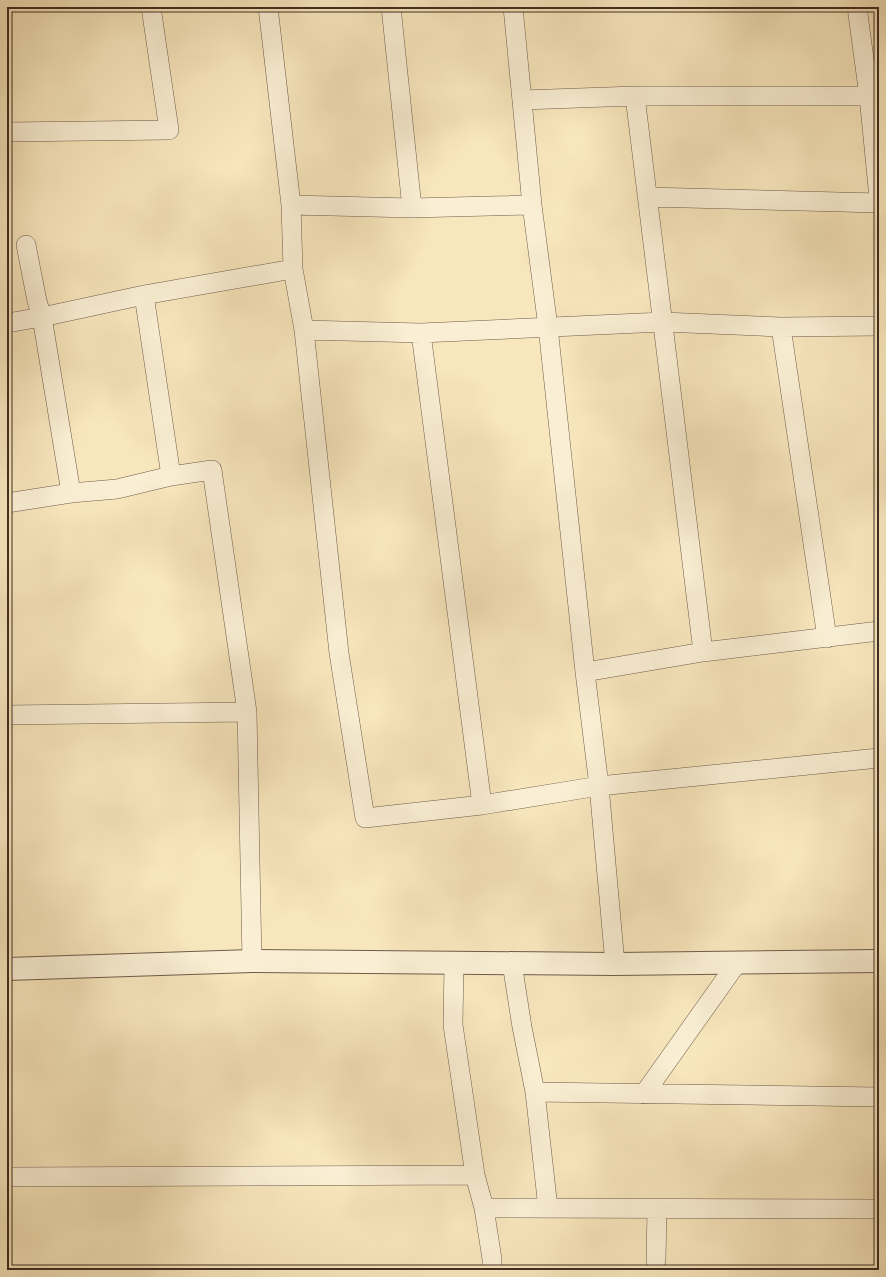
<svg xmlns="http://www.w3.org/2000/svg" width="886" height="1277" font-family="'IM FELL Great Primer',serif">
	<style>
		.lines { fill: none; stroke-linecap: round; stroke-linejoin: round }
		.minor-casing { stroke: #6e5c49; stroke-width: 20 }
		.tertiary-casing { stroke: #6e5c49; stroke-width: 24 }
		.minor { stroke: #faefd4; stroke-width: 19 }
		.tertiary { stroke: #faefd4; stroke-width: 22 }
	</style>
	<rect width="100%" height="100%" fill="#f8e6bd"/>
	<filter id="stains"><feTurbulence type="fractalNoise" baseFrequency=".005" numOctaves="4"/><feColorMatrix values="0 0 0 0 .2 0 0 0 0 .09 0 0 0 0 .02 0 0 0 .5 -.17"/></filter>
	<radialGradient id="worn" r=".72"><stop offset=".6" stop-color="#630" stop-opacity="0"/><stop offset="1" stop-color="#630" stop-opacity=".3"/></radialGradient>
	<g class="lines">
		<!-- minor casing -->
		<g class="minor-casing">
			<path id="minor" d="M268,7L291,205L293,269L304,330L339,653L365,818L482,805L599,786L879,758
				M391,7L412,208
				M513,7L532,205L548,327L585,672L599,786L615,964
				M857,7L869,96L879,198
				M635,96L703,652
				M522,100L635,96H869
				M7,132L169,130L151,7
				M648,197L879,203
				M291,205L412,208L532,205
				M26,245L37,301L42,317L71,493
				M144,295L171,476
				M7,323L42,317L144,295L293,269
				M781,327L827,638
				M304,330L421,333L663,322L781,327L879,326
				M421,333L482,805
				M7,503L71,493L117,489L171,476L212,470L247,712L252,961
				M585,672L703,652L879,631
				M7,715L247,712
				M454,963L453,1025L475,1175L484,1208L492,1259V1270
				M512,963L522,1027L535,1092L548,1208
				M535,1092L879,1097
				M644,1094L737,963
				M7,1177L475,1175
				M484,1208L879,1209
				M656,1260L657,1209"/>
		</g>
		<!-- tertiary casing -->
		<g class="tertiary-casing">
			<path id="tertiary" d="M7,969L252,961L615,964L879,961"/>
		</g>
		<!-- minor -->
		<use href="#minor" class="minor"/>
		<!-- tertiary -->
		<use href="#tertiary" class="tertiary"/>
	</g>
	<!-- margin -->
	<rect width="886" height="1277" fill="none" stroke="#f8e6bd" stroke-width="24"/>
	<rect x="8" y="8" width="870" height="1261" fill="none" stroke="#402e22" stroke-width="2"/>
	<rect x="12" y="12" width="862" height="1253" fill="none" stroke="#402e22"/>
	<rect width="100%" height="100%" filter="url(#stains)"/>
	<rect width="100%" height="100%" fill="url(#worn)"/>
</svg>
